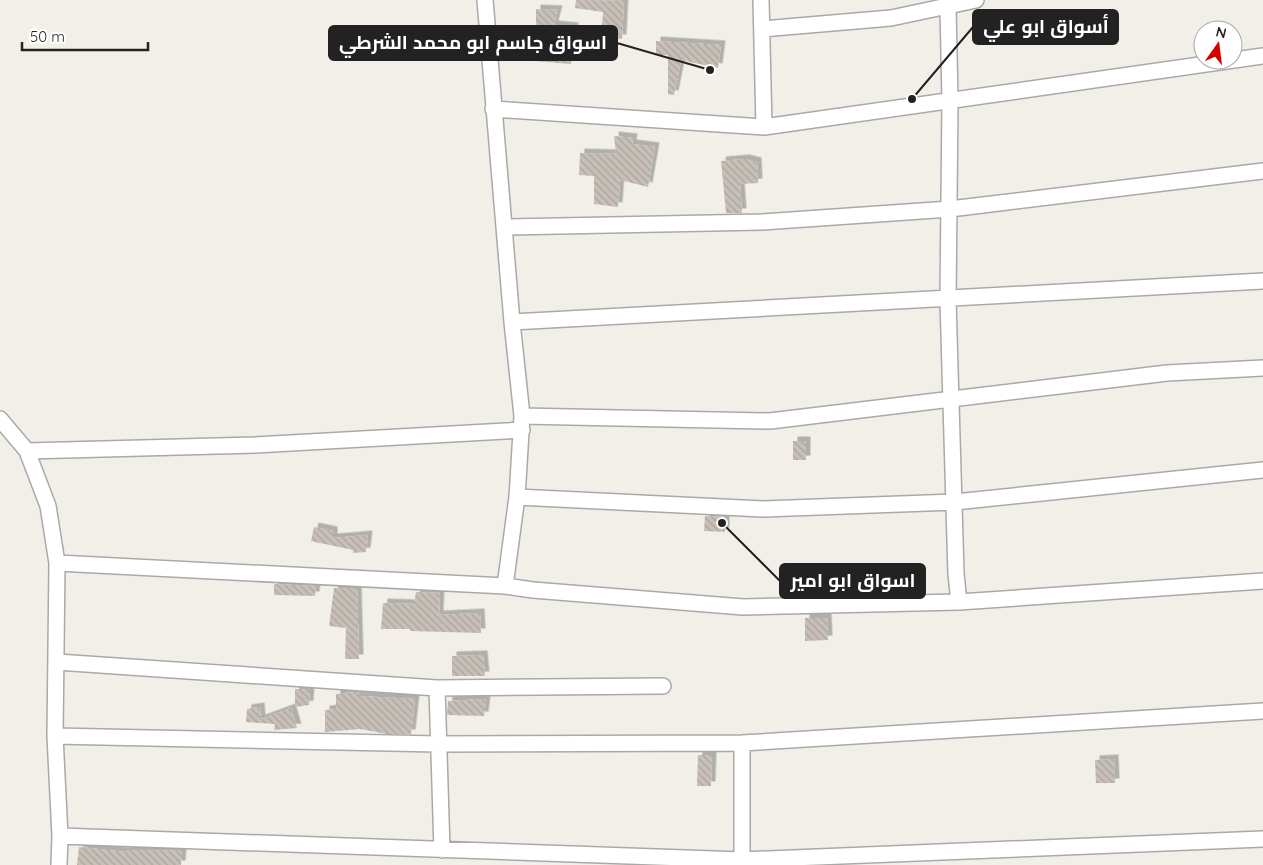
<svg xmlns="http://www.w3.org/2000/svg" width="1263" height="865" font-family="Quicksand,Cairo,sans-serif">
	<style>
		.building { fill: url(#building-back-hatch); filter: url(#shadow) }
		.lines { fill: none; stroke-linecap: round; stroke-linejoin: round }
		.minor-casing { stroke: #a9a9a9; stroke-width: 18 }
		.minor { stroke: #fff; stroke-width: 15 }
		.leader { fill: none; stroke: #222; stroke-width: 2 }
		.callout-dot { fill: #222; stroke: #fff; stroke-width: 2 }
		.callout { fill: #222; stroke: #222; stroke-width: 2 }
		.callout-label { font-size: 19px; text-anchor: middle; font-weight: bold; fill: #fff }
	</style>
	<defs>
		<pattern id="building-back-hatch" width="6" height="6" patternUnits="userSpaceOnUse" patternTransform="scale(1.25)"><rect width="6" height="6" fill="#c7bfb8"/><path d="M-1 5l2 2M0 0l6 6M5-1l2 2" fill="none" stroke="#aba49e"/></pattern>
		<filter id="shadow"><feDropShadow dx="4.5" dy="-4.5" stdDeviation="0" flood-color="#0004"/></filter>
	</defs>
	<rect width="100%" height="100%" fill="#f2efe9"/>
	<!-- building -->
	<path class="building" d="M576,0L624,1L622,39L601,38L603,12L575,8Z
		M536,9L558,10L554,25L574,27L571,64L522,60V32L536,34Z
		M656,41L721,45L718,68L681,60L674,95L668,94V55H656Z
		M614,136L633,138L632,144L655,147L648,187L620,180L618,207L594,204V176L579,175L580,153L616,154Z
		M745,159L757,162L758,183L740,184L742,213H726L721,161Z
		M793,441H806V460H793Z
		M705,516L725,517V532L704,531Z
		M314,527L333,531V538L368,535L366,552L353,553V550L311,541Z
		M274,584L316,586L315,596L274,595Z
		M334,588H357L359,659H345L346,628L329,626Z
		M416,592L440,593L439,615L480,613L481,633L410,631V629H381L383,603L414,604Z
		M805,618H827L828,640L805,641Z
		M483,655L485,676H452V656Z
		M295,689H310L309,705L295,707Z
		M354,692H358L359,696L415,699L411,734H387L360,729L325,732V710L336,709V694Z
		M486,699L484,716L447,715L448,701Z
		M260,707L261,719L291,708L297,728L274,730L275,724L246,722L247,709Z
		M698,755H712L711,786H697Z
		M1114,759L1115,783H1096L1095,760Z
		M79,847L126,852V850L182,851L181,865H77Z"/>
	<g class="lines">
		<!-- minor casing -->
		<g class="minor-casing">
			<path id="minor" d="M485,0L512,322L522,416L517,497L505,586
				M761,0L764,127L1263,56
				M948,6L950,101L948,300L956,574L959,602L1263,581
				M762,29L891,18L976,0
				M493,109L764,127
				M504,227L762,222L950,209L1263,171
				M512,322L1263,281
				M522,416L770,421L1167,373L1263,368
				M0,419L27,451L48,506L57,563L55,736L60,836L59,865
				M27,451L255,445L522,430
				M517,497L763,509L955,502L1263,470
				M57,563L505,586L533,590L743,607L959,602
				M57,662L437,688L663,686
				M437,688L442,850
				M55,736L438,744L742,743L1263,711
				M742,743V865
				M60,836L742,860L1263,839"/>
		</g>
		<!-- minor -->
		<use href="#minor" class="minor"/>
	</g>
	<!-- callouts -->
	<path class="leader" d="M912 99L973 27M710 70L617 43M722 523L780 581"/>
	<g class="callout-dot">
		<circle cx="912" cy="99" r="5"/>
		<circle cx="710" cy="70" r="5"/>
		<circle cx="722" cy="523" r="5"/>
	</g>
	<g class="callout">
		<rect x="973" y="10" width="145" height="34" rx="5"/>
		<rect x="329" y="26" width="288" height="34" rx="5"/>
		<rect x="780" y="564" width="145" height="34" rx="5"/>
	</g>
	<g class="callout-label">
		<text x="1046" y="33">أسواق ابو علي</text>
		<text x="473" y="49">اسواق جاسم ابو محمد الشرطي</text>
		<text x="853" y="587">اسواق ابو امير</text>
	</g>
	<!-- north arrow -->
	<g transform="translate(1218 45) rotate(14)"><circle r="24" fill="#ffffff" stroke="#a7a7a7"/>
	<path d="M0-4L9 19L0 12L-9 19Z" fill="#d40000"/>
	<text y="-8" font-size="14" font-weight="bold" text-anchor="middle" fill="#222222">N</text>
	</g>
	<!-- scale -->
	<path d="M22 42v8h126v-8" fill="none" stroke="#222222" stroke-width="2.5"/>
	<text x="30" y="42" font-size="15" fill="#222222" stroke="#ffffff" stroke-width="4" paint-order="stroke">50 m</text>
</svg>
